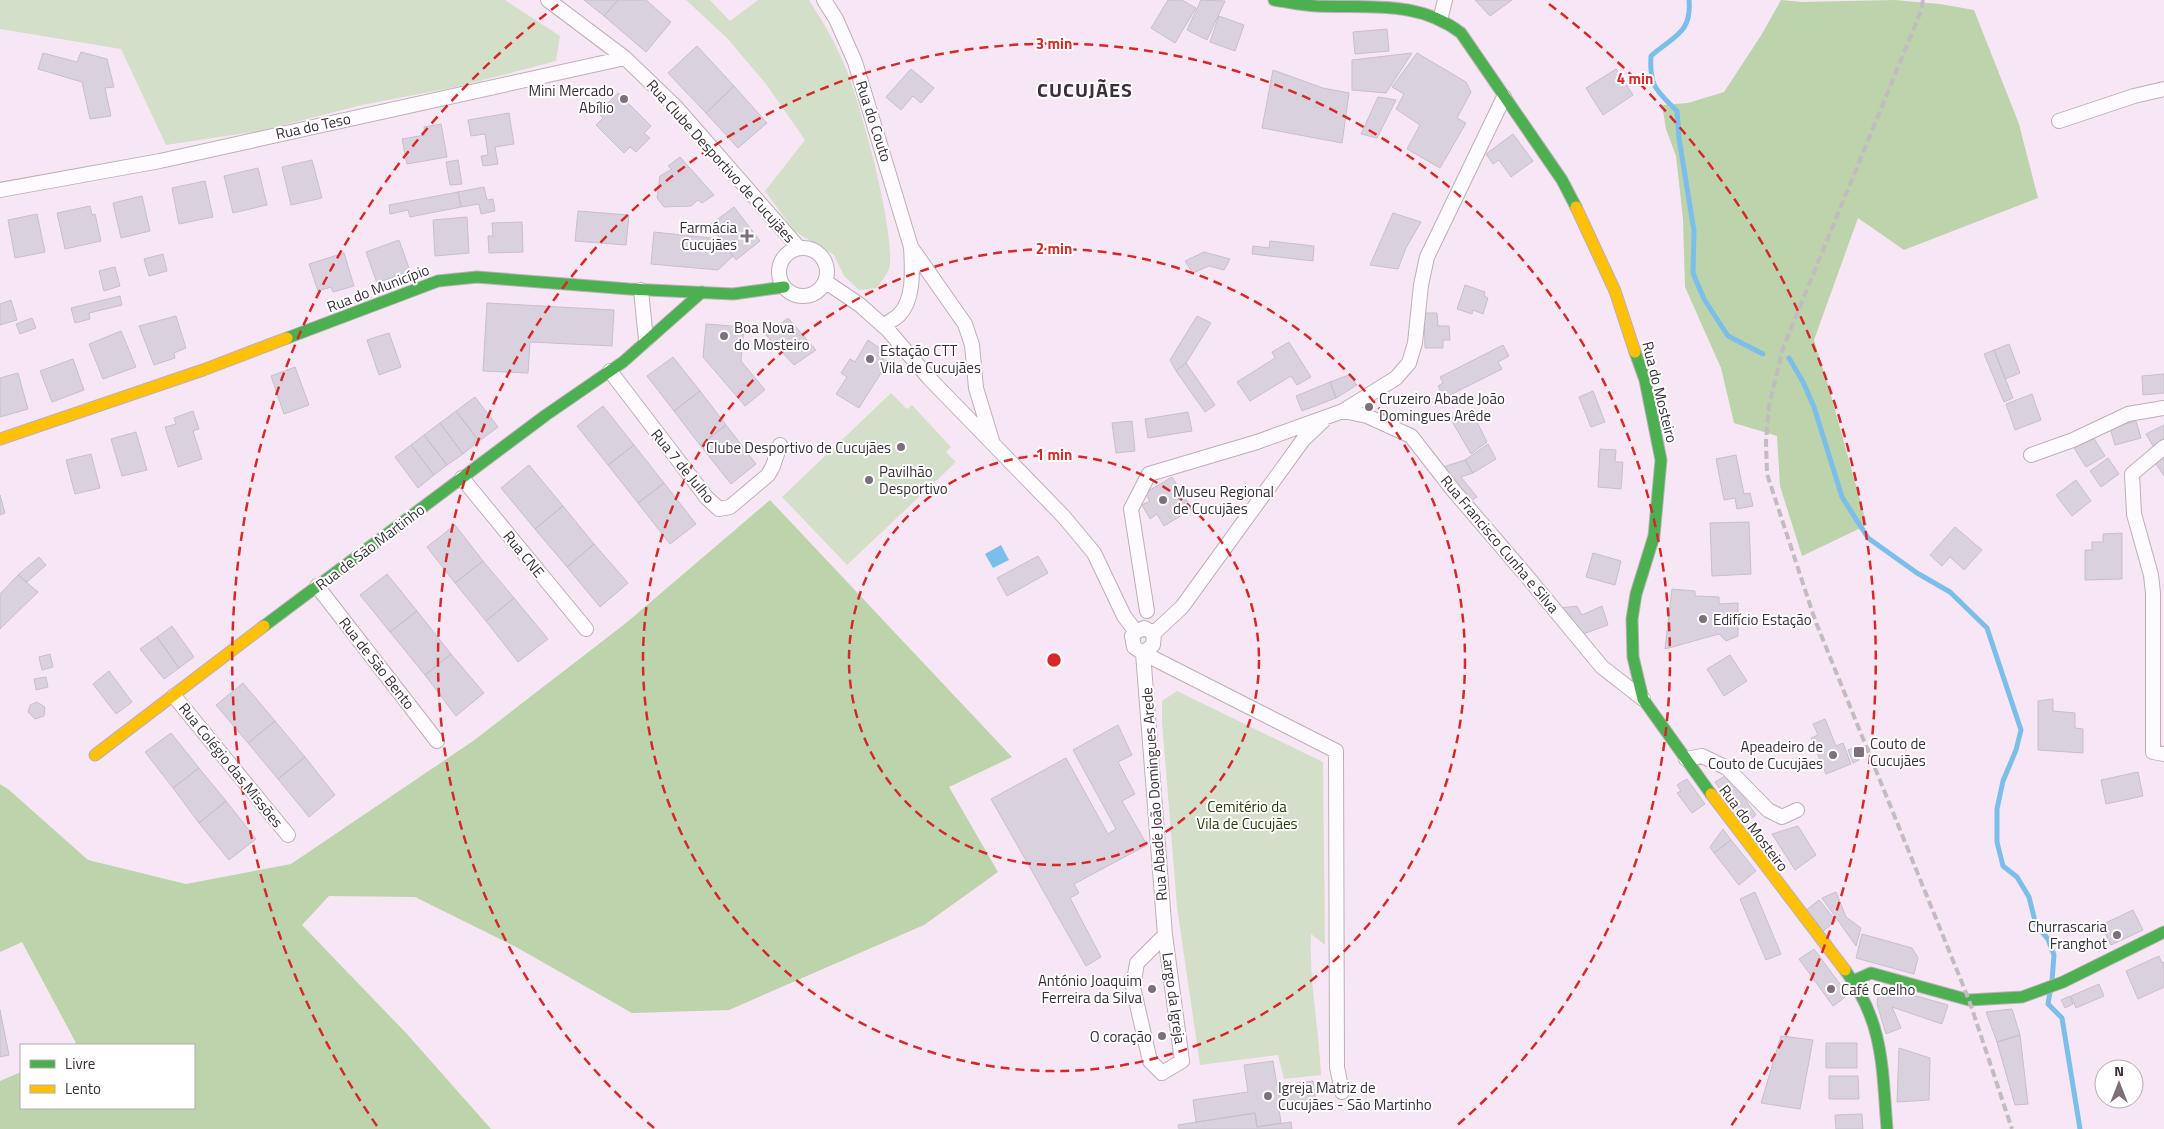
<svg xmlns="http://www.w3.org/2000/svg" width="2164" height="1129" font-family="'Titillium Web',sans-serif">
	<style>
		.green { fill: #d4dfca }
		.forest { fill: #bdd3ac }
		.water { fill: #7cbeea }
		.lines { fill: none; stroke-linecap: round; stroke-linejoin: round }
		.stream { stroke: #7cbeea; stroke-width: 5 }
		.building { fill: #d9d1de; stroke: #c7bfcb }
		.street-casing { stroke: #bcafba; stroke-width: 16 }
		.fast-casing { stroke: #bcafba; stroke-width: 13 }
		.slow-casing { stroke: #bcafba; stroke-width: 13 }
		.street { stroke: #fefbfe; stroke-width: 14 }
		.fast { stroke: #4caf50; stroke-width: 11 }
		.slow { stroke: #ffc107; stroke-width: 11 }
		.rail { stroke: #c1bcc0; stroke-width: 4; stroke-dasharray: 8 4; stroke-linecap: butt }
		.ring { fill: none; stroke: #d62828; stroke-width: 2.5; stroke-dasharray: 9 6 }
		.poi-dot { fill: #7d707b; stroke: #fff; stroke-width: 2 }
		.labels { text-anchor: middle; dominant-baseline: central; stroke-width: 4; stroke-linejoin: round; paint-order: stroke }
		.poi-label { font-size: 15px; fill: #3b303a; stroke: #fff; text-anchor: start }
		.street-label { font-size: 15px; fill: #3b303a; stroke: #fff }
		.park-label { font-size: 15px; fill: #1f4004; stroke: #fff }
		.district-label { font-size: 20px; font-weight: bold; letter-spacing: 1px; fill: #3b303a; stroke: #fff }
		.centre { fill: #d62828; stroke: #fff; stroke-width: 2.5 }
		.ring-label { font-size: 15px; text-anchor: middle; font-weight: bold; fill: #d62828; stroke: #fff; stroke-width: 4; stroke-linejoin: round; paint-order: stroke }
	</style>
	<rect width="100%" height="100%" fill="#f7e7f5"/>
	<!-- green -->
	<path class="green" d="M0,0H505L560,36L556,61L456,87L362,105L260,131L166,145L121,49L0,29Z
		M686,0H710L730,21L758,0H809C824,23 837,46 847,71C861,107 897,235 889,269C887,275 880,283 877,288L859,290L844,276L834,255L794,231L765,191L805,140L766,84L728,39Z
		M891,393L907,409L912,405L951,447L946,452L956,462L847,565L782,497Z
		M1177,691L1323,762L1325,945L1311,934C1309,981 1319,1028 1321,1075L1284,1079L1278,1055L1200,1065L1177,907L1162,722V701Z"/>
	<!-- forest -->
	<path class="forest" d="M1781,0L1802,2L1894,0L1940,4L1974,10L2019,124L2038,198L1904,250L1858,218L1814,340L1828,385L1867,525L1802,556L1780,486L1777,436L1734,423L1721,368L1685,287L1683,219L1676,156L1666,129L1662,105L1688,103L1724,92L1762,34Z
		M770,500L1012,757L949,787L998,872L924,925L729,1010L632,1013L516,947L415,897L329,896L302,925L407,1034L491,1129H0V1081L21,1072V1108H194V1045H73L76,1043L22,942L0,952V784L8,789L88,860L186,884L291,864L473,741L626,623Z"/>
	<!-- water -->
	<path class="water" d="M1001,545L1009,560L993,568L985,554Z"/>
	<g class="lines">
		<!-- stream -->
		<path class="stream" d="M1689,0C1692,34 1673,36 1651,56C1649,87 1657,91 1677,111L1679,138L1694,231L1693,273L1704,299L1728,336L1763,354
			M1789,358L1803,382L1814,407L1842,497L1868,538L1917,573L1950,592L1987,628L2021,730L2016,750L2003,781L1997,809V842L2003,866L2017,877L2029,897L2036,925L2048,939L2054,955L2052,981
			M2050,992L2048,1004L2062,1018L2080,1129"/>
	</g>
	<!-- building -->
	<path class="building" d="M584,0H618L604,16Z
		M618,0H646L671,22L646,52L604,16Z
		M1168,0H1182L1196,8L1175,43L1151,28Z
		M1201,0L1225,1L1207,40L1187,30Z
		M1475,0H1512L1490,16Z
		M1219,16L1244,25L1235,51L1210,42Z
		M1387,29L1389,51L1355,54L1353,32Z
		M697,46L734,86L706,113L668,73Z
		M81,52L107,59L114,87L105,88L111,116L90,119L82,82L38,69L43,53L77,62Z
		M1412,53L1386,93L1352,90V60Z
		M1417,53L1466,82L1471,92L1457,118L1466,123L1440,168L1407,149L1420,125L1396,109L1404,94L1392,87Z
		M911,69L934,88L921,103L913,96L901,110L886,97Z
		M1616,69L1633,95L1603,115L1586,88Z
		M1273,70L1323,88L1349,93L1342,143L1262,128Z
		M734,86L767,123L738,148L706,113Z
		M618,93L651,126L644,133L650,138L636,152L630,147L624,153L596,125L603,118L598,113Z
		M1378,97L1396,100L1377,138L1361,134Z
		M509,113L514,144L495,147L498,164L483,166L481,156L488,155L485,134L471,136L468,120Z
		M441,124L447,157L407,164L402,139L425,135L424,127Z
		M1513,134L1533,161L1511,177L1499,160L1493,164L1486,154Z
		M680,157L714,195L702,203L698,200L691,206L664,207L657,198L660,176L672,169L668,166Z
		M312,160L322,198L291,205L282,167Z
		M458,160L462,184L450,185L446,162Z
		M258,168L267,205L233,213L224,176Z
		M205,181L213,217L179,224L172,188Z
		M484,187L487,200L493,199L495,211L481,214L479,204L461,207L458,192Z
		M458,192L461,207L410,217L408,210L390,214L389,205Z
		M142,196L150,231L121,238L113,203Z
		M90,206L92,215L95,214L101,241L65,249L57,213Z
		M734,207L760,241L736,260L710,225Z
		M578,211L629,215L626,245L575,241Z
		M1393,213L1421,222L1406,248L1398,269L1370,265Z
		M37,214L45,252L15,258L8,220Z
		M467,217L469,253L435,256L433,220Z
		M522,222L523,252L489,253L488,236H493L492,223Z
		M654,232L720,239L733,256L718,270L651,264Z
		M399,240L410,271L377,283L366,252Z
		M1270,241L1314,246L1313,261L1252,254L1253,246L1269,248Z
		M1204,252L1230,259L1224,270L1209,266L1193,273L1185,261Z
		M344,253L354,286L333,292L331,287L318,291L309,264Z
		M163,254L167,271L149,276L144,259Z
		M115,267L120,286L104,291L99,271Z
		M1465,285L1485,292L1484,296L1488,298L1483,314L1473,310L1472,314L1457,309Z
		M120,296L122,305L89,313L90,319L75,323L71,308Z
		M11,300L17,320L0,325V304Z
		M487,303L614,310L612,346L530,342L528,373L483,371Z
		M1424,313H1437L1438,326H1449L1450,340H1443V348H1425Z
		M176,316L186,348L174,353L175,358L154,365L139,326Z
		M1197,316L1211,323L1186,363L1176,371L1170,360Z
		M32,318L36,328L20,334L16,324Z
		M788,318L816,350L794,365L766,335Z
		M706,324L744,327L741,361L765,390L745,406L703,357Z
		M121,331L136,367L103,379L89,344Z
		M389,333L401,367L379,375L367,340Z
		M868,340L881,349L877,355L888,362L859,408L836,394L847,377L841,373L850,359L855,362Z
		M1289,342L1311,377L1297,385L1291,376L1250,401L1237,382L1275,358L1272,352Z
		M2009,344L2020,373L2005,379L1994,350Z
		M1503,345L1509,356L1498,362L1502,369L1444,398L1438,386L1443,383L1440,377Z
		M1994,350L2013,398L2004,402L1984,354Z
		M673,357L700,391L674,411L647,376Z
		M73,359L84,390L52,402L40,371Z
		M1186,363L1215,405L1205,412L1176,371Z
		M295,367L309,405L284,414L271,376Z
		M18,373L28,409L0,417V378Z
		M2164,374V393L2143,395L2142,376Z
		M1349,375L1357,385L1336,398L1330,382Z
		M1330,382L1336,398L1302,411L1296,396Z
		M700,391L726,425L700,445L674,411Z
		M1593,391L1605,422L1591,427L1579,397Z
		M2032,394L2041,420L2015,430L2006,404Z
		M475,397L498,427L479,441L456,411Z
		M603,406L634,445L608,465L577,426Z
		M1471,410L1487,442L1471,454L1450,418Z
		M193,411L199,429L193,431L202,459L178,467L165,427L176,424L174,418Z
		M456,411L479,441L463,454L440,423Z
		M1188,412L1192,431L1148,438L1145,419Z
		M1132,421L1135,451L1116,453L1112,423Z
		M2136,421L2141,438L2115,445L2110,428Z
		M440,423L463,454L447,465L424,435Z
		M726,425L756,464L731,484L700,445Z
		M2164,425V444L2156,451L2146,434Z
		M136,432L147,470L122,476L111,439Z
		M424,435L447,465L434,475L411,445Z
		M2093,437L2105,456L2086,467L2074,448Z
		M1488,444L1496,459L1473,473L1465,460Z
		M411,445L434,475L418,488L395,457Z
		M634,445L664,483L638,503L608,465Z
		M1600,449L1616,450L1615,462H1623L1621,489L1598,487Z
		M91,454L100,488L75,494L66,460Z
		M2164,454V476L2154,461Z
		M1736,455L1744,494L1750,493L1753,506L1737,509L1735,498L1724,500L1716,459Z
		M2108,458L2119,474L2101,487L2090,471Z
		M1465,460L1473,473L1461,477L1477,497L1467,503L1440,468Z
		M529,465L563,506L535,529L501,488Z
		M1172,477L1192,509L1164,526L1157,514L1150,519L1142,505L1150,501L1145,493Z
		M2076,480L2091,501L2072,516L2056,495Z
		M664,483L696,524L670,544L638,503Z
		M0,495L5,513L0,515Z
		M563,506L594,544L567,567L535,529Z
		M1749,522L1751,574L1712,576L1710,523Z
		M455,525L483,561L455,583L427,547Z
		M1955,527L1982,550L1964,570L1950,557L1942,566L1930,555Z
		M2122,533V579L2085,580V550H2092V542H2103V534Z
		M594,544L628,583L600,607L567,567Z
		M1593,553L1621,561L1615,585L1586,577Z
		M1038,556L1048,573L1007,596L997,578Z
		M39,557L46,565L27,582L18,575Z
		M483,561L514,598L486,621L455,583Z
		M387,574L417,611L390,632L360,595Z
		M18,575L38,592L0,629V594Z
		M1672,589L1695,591V596L1719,597V604L1738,603V636L1726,641L1719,634L1665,649Z
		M514,598L548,639L518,662L486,621Z
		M1577,606L1582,615L1602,606L1608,625L1583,634L1561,608Z
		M417,611L451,654L425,675L390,632Z
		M172,626L194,657L179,668L157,637Z
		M157,637L179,668L164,679L140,649Z
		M50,654L53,667L42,670L39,657Z
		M451,654L484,693L456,716L425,675Z
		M1730,655L1747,681L1724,696L1707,669Z
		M109,671L132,702L116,714L93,684Z
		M46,677L48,687L36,690L34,679Z
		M243,683L275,721L248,743L216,705Z
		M2053,699V711L2075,713V728L2083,729V753L2038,750V701Z
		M37,702L45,707L44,716L35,719L28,712L30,705Z
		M1825,719L1836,746L1843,743L1851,764L1826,774L1811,738L1818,735L1813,724Z
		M275,721L305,757L278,779L248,743Z
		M1118,725L1132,755L1118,762L1135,794L1122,801L1147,845L1074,884L1079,893L1070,898L1101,957L1086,966L991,799L1066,758L1108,834L1116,829L1073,750Z
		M171,733L199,768L173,788L145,752Z
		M1854,748L1859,760L1853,763L1848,750Z
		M305,757L335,795L309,817L278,779Z
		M199,768L226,801L199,823L173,788Z
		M2138,772L2143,796L2106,804L2101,780Z
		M1728,774L1756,815L1744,824L1715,782Z
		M1687,779L1705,804L1692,813L1677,793L1681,791L1677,785Z
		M226,801L256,839L229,860L199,823Z
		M1798,826L1816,855L1795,870L1772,834Z
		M1723,829L1731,840L1714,853L1710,847Z
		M1731,840L1756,871L1739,885L1714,853Z
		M1755,892L1781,954L1766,960L1740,899Z
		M1836,892L1846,917L1861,928L1856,946L1822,898Z
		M1819,900L1836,921L1822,932L1805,911Z
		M2133,910L2143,930L2111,945L2101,925Z
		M1862,934L1912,948L1918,958L1914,974L1856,958Z
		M1814,949L1848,995L1833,1006L1799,959Z
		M2159,956L2162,963L2164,962V987L2138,999L2126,971Z
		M2099,984L2104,996L2076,1008L2071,996Z
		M1888,988L1948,1005L1942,1024L1892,1007L1901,1028L1886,1034L1877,1004L1879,989Z
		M2070,996L2073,1004L2065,1008L2061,1000Z
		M2012,1009L2020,1035L1997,1042L1986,1012Z
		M0,1010L9,1055L0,1057Z
		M2020,1035L2028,1104L2015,1105L1997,1042Z
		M1781,1036L1813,1040L1800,1109L1761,1103Z
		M1826,1043H1857V1068H1826Z
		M1899,1048L1930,1058L1929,1100L1897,1102Z
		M1273,1061L1277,1086L1313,1081L1316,1103L1279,1109L1281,1123L1257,1127L1255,1113L1196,1122L1193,1100L1248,1092L1244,1065Z
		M1829,1076H1858L1859,1099H1829Z
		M1255,1113L1257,1127L1291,1122L1292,1129H1179L1178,1125Z
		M1862,1114L1863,1129H1836L1835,1115Z"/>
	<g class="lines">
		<!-- street casing -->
		<g class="street-casing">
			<path id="street" d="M548,0L625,58L676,107L799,248
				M824,0L836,19L855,62L911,247C912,267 915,299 899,315C895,319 888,322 883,326
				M1441,16L1445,0
				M2059,121L2134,96L2164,89
				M0,190L160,161L625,58
				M911,247L965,324L972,345L976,388L993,444
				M779 272a24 24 0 1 1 48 0a24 24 0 1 1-48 0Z
				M826,282L860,305L888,330L929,378L1064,517L1094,553L1124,616L1136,632
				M641,290L646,340
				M610,371L707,498L719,509L730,507L768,475L773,466L780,445
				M1343,411L1367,416L1411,436L1453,490L1525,574L1602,667L1643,699
				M2164,447L2132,474L2134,514L2151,575L2153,593V752L2164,754
				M2031,455L2073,440L2128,414L2164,408
				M462,478L586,629
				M317,586L437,741
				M1147,611L1131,509L1149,474L1257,442L1343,411L1396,378L1409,363L1415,343L1421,285L1427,257L1504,97
				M1144,628L1154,633L1153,645L1143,653L1134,647L1132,636L1136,632Z
				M1154,633L1182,607L1303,440L1323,421
				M1143,653L1165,935L1182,1061L1162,1073L1150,1061L1133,987L1137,963L1165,935
				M1143,653L1336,751L1337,1067L1342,1092
				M174,696L288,835
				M1686,759L1702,756L1727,768L1768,810L1782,817L1797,810"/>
		</g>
		<!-- fast casing -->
		<g class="fast-casing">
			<path id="fast" d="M1274,0C1288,2 1302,5 1316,6C1370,8 1418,0 1461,33L1562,180L1576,207
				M287,338L438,281L477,277L629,289L733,294L784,287
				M1635,352L1645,380L1661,460L1654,536L1636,594L1632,619L1633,657L1643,699L1711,794
				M264,626L546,415L623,362L702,292
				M1845,970C1884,1022 1882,1067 1887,1129
				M1853,981L1871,973L1969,1000L2022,997L2063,982L2164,932"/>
		</g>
		<!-- slow casing -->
		<g class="slow-casing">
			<path id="slow" d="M1576,207L1615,291L1635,352
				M0,439L203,370L287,338
				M95,755L264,626
				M1711,794L1845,970"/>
		</g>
		<!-- street -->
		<use href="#street" class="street"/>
		<!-- fast -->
		<use href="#fast" class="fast"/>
		<!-- slow -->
		<use href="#slow" class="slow"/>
		<!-- rail -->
		<path class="rail" d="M1923,0L1921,11L1783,348L1769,406L1766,441L1767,474L1815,620L1969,1000L2012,1129"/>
	</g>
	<!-- distance rings -->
	<g class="ring">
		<circle cx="1054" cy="660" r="205"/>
		<circle cx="1054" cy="660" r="411"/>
		<path d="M654 1128A616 616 0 1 1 1454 1128"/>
		<path d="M377 1126A822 822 0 0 1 559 4M1549 4A822 822 0 0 1 1731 1126"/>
	</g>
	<!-- markers -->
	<g class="poi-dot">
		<circle cx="624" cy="99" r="5"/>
		<path d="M744.5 228.5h5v5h5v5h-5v5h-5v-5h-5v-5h5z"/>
		<circle cx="724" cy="336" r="5"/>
		<circle cx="870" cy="359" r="5"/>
		<circle cx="1369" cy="407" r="5"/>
		<circle cx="901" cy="447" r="5"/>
		<circle cx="869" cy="480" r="5"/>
		<circle cx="1163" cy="500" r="5"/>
		<circle cx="1703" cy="619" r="5"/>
		<rect x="1853" y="746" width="12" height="12" rx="2.5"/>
		<circle cx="1833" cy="755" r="5"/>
		<circle cx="2117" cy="935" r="5"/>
		<circle cx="1152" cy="989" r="5"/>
		<circle cx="1831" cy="989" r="5"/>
		<circle cx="1162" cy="1036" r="5"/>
		<circle cx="1268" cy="1096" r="5"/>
	</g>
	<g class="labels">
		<!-- poi labels -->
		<g class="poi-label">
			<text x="614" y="90" text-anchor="end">Mini Mercado<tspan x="614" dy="17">Abílio</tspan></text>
			<text x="737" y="227" text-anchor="end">Farmácia<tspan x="737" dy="17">Cucujães</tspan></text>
			<text x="734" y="327">Boa Nova<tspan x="734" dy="17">do Mosteiro</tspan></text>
			<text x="880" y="350">Estação CTT<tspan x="880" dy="17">Vila de Cucujães</tspan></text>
			<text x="1379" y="398">Cruzeiro Abade João<tspan x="1379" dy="17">Domingues Arêde</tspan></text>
			<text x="891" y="447" text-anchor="end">Clube Desportivo de Cucujães</text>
			<text x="879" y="471">Pavilhão<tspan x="879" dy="17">Desportivo</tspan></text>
			<text x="1173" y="491">Museu Regional<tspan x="1173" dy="17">de Cucujães</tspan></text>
			<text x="1713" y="619">Edifício Estação</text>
			<text x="1870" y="743">Couto de<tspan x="1870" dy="17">Cucujães</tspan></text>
			<text x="1823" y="746" text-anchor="end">Apeadeiro de<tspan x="1823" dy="17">Couto de Cucujães</tspan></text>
			<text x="2107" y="926" text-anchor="end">Churrascaria<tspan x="2107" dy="17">Franghot</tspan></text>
			<text x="1142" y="980" text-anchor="end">António Joaquim<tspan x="1142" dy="17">Ferreira da Silva</tspan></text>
			<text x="1841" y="989">Café Coelho</text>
			<text x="1152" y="1036" text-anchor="end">O coração</text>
			<text x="1278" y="1087">Igreja Matriz de<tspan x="1278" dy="17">Cucujães - São Martinho</tspan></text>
		</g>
		<!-- street labels -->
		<g class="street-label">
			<text transform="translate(874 121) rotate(72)">Rua do Couto</text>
			<text transform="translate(313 126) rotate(-12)">Rua do Teso</text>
			<text transform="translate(721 161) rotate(48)">Rua Clube Desportivo de Cucujães</text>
			<text transform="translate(378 288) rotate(-21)">Rua do Município</text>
			<text transform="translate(1660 392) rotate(76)">Rua do Mosteiro</text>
			<text transform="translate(683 466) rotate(51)">Rua 7 de Julho</text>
			<text transform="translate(1500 544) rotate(50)">Rua Francisco Cunha e Silva</text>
			<text transform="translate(370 547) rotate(-37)">Rua de São Martinho</text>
			<text transform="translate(524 554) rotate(51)">Rua CNE</text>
			<text transform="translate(377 663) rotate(52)">Rua de São Bento</text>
			<text transform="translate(231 765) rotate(51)">Rua Colégio das Missões</text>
			<text transform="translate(1154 794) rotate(-94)">Rua Abade João Domingues Arede</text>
			<text transform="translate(1754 828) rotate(53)">Rua do Mosteiro</text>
			<text transform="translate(1174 998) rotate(82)">Largo da Igreja</text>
		</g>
		<!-- park labels -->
		<g class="park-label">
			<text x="1247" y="806">Cemitério da<tspan x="1247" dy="17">Vila de Cucujães</tspan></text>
		</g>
		<!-- district labels -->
		<g class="district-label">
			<text x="1085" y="89">CUCUJÃES</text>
		</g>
	</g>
	<circle cx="1054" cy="660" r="8" class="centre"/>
	<g class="ring-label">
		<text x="1054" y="49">3 min</text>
		<text x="1635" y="84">4 min</text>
		<text x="1054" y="254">2 min</text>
		<text x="1054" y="460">1 min</text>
	</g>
	<!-- legend -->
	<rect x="20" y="1044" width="175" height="65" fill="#ffffff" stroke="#b1acb0"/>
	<rect x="30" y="1060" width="25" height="8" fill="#4caf50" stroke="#b1acb0"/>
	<text x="65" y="1069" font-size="15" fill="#3b303a">Livre</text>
	<rect x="30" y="1085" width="25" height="8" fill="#ffc107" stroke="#b1acb0"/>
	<text x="65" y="1094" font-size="15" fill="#3b303a">Lento</text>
	<!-- north arrow -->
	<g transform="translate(2119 1084)"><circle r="24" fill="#ffffff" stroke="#b1acb0"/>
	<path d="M0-4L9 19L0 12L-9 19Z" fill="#7d707b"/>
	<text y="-8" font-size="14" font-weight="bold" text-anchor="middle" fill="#3b303a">N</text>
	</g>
</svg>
